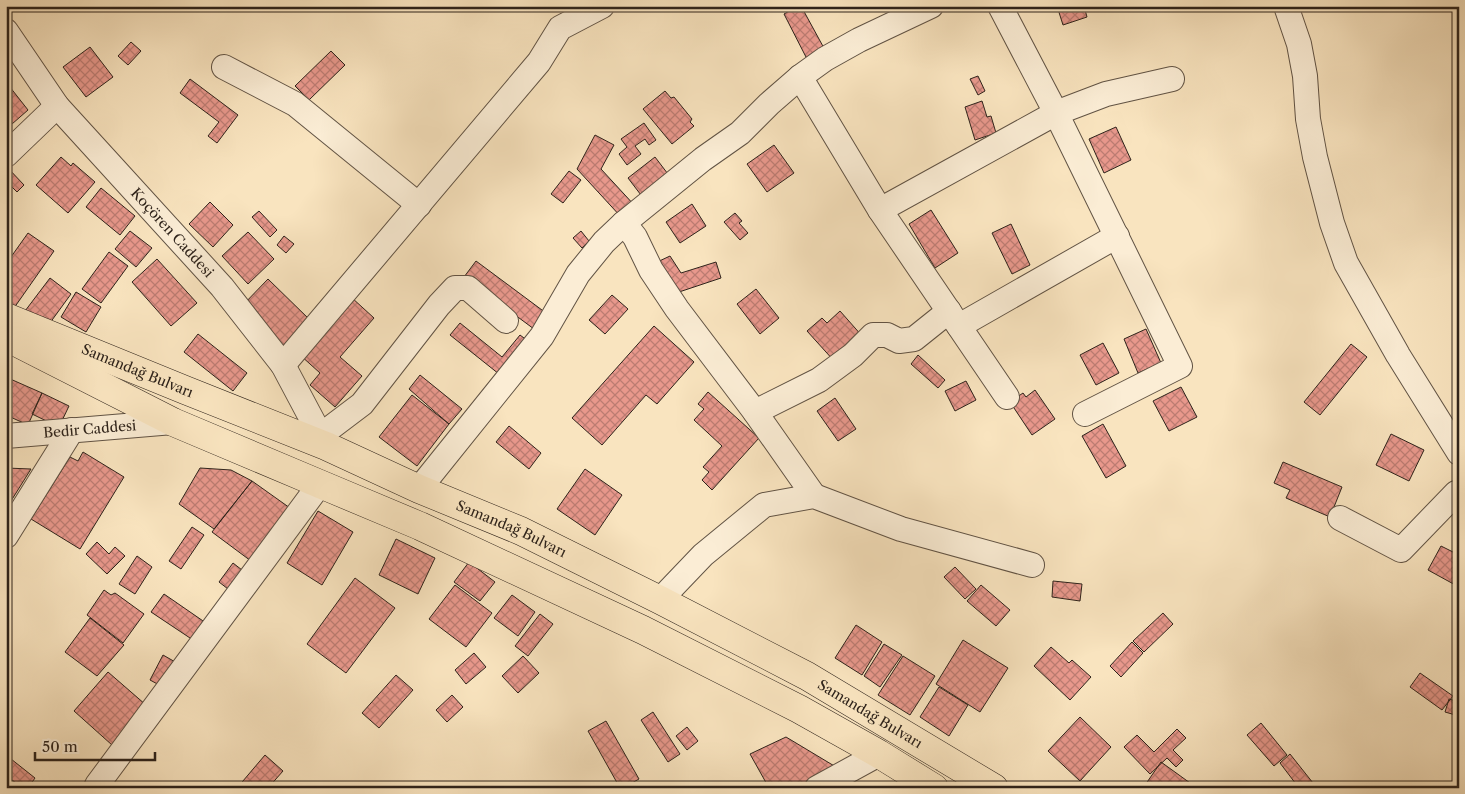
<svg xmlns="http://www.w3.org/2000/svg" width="1465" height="794" font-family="'Libre Caslon Text',serif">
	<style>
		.building { fill: url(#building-cross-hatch); stroke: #2e231b }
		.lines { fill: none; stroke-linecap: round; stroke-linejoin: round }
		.minor-casing { stroke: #615344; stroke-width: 26 }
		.highway-casing { stroke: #2e231b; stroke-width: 29 }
		.minor { stroke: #fbedd5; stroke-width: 24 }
		.highway { stroke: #f9e4bf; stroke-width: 28 }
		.labels { text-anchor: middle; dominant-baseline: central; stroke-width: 4; stroke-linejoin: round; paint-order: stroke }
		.street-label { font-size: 14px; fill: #2e231b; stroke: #fbedd5 }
	</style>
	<defs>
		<pattern id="building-cross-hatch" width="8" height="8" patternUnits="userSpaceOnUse" patternTransform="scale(1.25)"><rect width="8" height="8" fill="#e8988c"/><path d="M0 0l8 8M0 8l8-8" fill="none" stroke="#bc7c72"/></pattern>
	</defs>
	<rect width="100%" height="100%" fill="#f9e4bf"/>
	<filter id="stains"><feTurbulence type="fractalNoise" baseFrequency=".004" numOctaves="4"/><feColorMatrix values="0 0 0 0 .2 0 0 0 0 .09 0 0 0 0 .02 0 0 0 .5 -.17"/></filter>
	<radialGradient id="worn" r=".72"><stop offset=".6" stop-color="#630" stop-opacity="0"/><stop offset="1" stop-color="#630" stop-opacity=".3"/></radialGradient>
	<!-- building -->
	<path class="building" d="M798,6H801L825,50L807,59L784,14Z
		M1057,6H1084L1087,17L1063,25Z
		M131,42L141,51L128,65L118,56Z
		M90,47L113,77L86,97L63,67Z
		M331,51L345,65L309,100L295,86Z
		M978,76L985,91L978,95L970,79Z
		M190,79L238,115L217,143L208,136L219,122L180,93Z
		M6,82L28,110L12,124L6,117Z
		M665,91L671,98L674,97L692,119L690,122L694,126L672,144L643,109Z
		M982,101L987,117L991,116L996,133L975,140L965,107Z
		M644,123L656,140L649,145L645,139L635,146L641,154L627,165L619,154L627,147L621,139Z
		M1116,127L1131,160L1104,173L1089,139Z
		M595,135L614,145L601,169L636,207L622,218L577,169Z
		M774,145L794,173L767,192L747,164Z
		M61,157L71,166L73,163L95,182L68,213L36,185Z
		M655,157L671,178L644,199L628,178Z
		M7,167L24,185L17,192L6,181Z
		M569,171L581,180L563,203L551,194Z
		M101,188L135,216L120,235L86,207Z
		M210,202L233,225L213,247L189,224Z
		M692,204L706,226L680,243L666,222Z
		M931,210L958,253L935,268L909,224Z
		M259,211L277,230L270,237L252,217Z
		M735,213L742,221L739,223L748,233L740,240L724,222Z
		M1011,224L1030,265L1012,274L992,233Z
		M130,231L152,248L136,267L115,249Z
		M581,231L589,241L582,248L573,238Z
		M248,232L274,259L248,284L222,256Z
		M28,233L54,251L14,308L6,302V264Z
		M284,236L294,244L286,253L277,245Z
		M109,252L128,266L101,303L82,289Z
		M670,256L681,273L716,262L721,278L673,294L653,264Z
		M157,259L197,303L171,326L132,282Z
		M476,261L550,316L538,332L464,277Z
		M50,278L71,294L47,327L25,311Z
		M268,279L309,319L282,347L241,307Z
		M756,289L779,318L760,334L737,304Z
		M76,292L101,307L86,332L61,317Z
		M612,295L628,309L605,334L589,320Z
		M351,297L374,318L340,357L362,376L335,407L310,385L320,373L300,355Z
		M840,311L863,337L835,362L807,331L822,318L827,323Z
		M460,323L502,357L520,335L532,344L504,378L450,335Z
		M654,326L694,362L657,404L646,395L602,445L572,418Z
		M1146,329L1161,363L1138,373L1124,339Z
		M198,334L247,373L233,391L184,352Z
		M1103,343L1119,373L1096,385L1080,355Z
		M1351,344L1367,357L1320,415L1304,402Z
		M918,355L945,380L938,388L911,364Z
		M420,375L462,409L449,424L409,389Z
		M8,378L42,393L28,425L6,415V382Z
		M966,381L976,400L955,411L945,391Z
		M1181,387L1197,417L1169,431L1153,401Z
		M1035,390L1055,419L1032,435L1010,402L1023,393L1026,397Z
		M708,392L759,438L712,490L702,480L709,472L703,467L722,446L694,420L704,409L698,404Z
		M42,393L69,406L59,427L32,414Z
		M412,395L449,424L417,466L379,437Z
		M835,398L856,429L838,441L817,411Z
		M1103,424L1126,466L1106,478L1082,436Z
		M509,426L541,453L529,469L496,442Z
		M1391,434L1424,450L1409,481L1376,465Z
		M83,452L124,477L80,549L31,519L70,457L78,461Z
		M1283,462L1342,487L1330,517L1286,498L1290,490L1274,483Z
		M6,468L31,469L6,509Z
		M200,468L231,470L252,481L214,529L179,504Z
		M585,469L622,495L595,535L557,509Z
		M252,481L290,508L251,561L212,532Z
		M318,511L353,532L322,585L287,563Z
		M192,527L204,535L181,569L169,561Z
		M396,539L435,558L418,594L379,575Z
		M97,542L109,554L115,547L125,556L107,574L86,554Z
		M1441,546L1459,555V587L1428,570Z
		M137,556L152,567L135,594L119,584Z
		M469,562L495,582L480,601L454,582Z
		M233,563L242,570L228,589L219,582Z
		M955,567L976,589L965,599L944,577Z
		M355,578L395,608L346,673L307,644Z
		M1053,581L1082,584L1080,601L1052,597Z
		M455,585L492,613L466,647L429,619Z
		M981,585L1010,610L996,626L967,601Z
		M104,590L111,595L115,593L144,614L123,643L87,615Z
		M164,594L206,623L193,640L151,612Z
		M512,595L535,612L518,636L494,618Z
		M1163,613L1173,624L1144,652L1133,641Z
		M540,614L553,624L528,656L515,646Z
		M90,618L124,645L97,676L65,652Z
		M856,625L882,642L862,675L835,658Z
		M963,640L1008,668L980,712L936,684Z
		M1132,642L1143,653L1121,677L1110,666Z
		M884,644L902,655L880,687L864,676Z
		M1051,647L1069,663L1072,660L1091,677L1070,700L1034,666Z
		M474,653L486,667L466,684L455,670Z
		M163,655L177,663L163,687L150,680Z
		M523,656L539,673L518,693L502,676Z
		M903,656L935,676L910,715L878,695Z
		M108,672L146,705L112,745L74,711Z
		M1420,673L1453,696L1442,710L1410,687Z
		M396,675L413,690L379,728L362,713Z
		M939,687L968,705L949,736L920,717Z
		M452,695L463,707L447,722L436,710Z
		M1449,699L1459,702V716L1445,712Z
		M653,712L680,754L668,762L641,720Z
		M1080,717L1111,747L1080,781L1048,751Z
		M606,721L639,779L623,788H620L588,731Z
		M1261,723L1287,755L1274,766L1247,735Z
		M687,727L698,741L687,750L676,736Z
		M1177,729L1186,738L1173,750L1183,760L1176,767L1167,758L1150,774L1124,747L1137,735L1154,752Z
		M786,737L836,767L799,788H769L750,754Z
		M1290,754L1317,788H1299L1280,763Z
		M6,755L35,778L28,788H22L6,775Z
		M265,755L283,771L268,788H237Z
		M1161,762L1197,788H1143Z"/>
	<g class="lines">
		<!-- minor casing -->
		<g class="minor-casing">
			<g id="minor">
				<path d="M1000,6L1056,113L1180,366L1085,414"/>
				<path d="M1286,6L1299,44L1305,76L1308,119L1315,157L1332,223L1346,263L1398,355L1459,453"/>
				<path id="s1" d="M6,31L57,106L222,287L283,365L326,446"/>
				<path d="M224,67L295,104L419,205"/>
				<path d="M800,77L880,210L1007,397"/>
				<path d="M6,155L57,106"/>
				<path d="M880,210L1056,113L1106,94L1172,79"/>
				<path d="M624,223L635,237L651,270L677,309L755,412L814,496"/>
				<path d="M959,326L1117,236"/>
				<path d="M283,365L539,62L560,28L602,6"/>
				<path d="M755,412L819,380L853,355L873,335H887L899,341L914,339L949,311"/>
				<path d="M321,435L362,404L439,305L455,288H468L506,321"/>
				<path id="s2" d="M6,436L173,422"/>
				<path d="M419,489L542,336L578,274L604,242L624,223L703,159L740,133L769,104L800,77L825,59L859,40L931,6"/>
				<path d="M1340,518L1401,550L1456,493L1459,494"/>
				<path d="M6,536L72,430"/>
				<path d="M660,600L703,555L764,505L814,496L901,529L1032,565"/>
				<path d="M97,785L320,484"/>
				<path d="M817,788L879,754"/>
			</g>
		</g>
		<!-- highway casing -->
		<g class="highway-casing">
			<g id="highway">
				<path id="s3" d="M6,317L185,390L326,446L419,489L521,531L660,600L807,676L994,788"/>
				<path d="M6,337L173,422L320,484L420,526L643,630L799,709L879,754L934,788"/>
			</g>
		</g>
		<!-- minor -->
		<use href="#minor" class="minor"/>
		<!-- highway -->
		<use href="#highway" class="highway"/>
	</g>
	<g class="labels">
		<!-- street labels -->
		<g class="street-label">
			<text stroke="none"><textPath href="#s1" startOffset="262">Koçören Caddesi</textPath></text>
			<text stroke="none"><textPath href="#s3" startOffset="142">Samandağ Bulvarı</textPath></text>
			<text stroke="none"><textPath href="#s2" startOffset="84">Bedir Caddesi</textPath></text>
			<text stroke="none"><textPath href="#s3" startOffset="548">Samandağ Bulvarı</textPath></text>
			<text stroke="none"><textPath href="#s3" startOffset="952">Samandağ Bulvarı</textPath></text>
		</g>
	</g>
	<!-- margin -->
	<rect width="1465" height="794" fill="none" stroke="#f9e4bf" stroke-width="25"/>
	<rect x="8" y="8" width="1450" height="779" fill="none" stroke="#2e231b" stroke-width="2.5"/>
	<rect x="12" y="12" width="1440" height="769" fill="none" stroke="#2e231b"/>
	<!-- scale -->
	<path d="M35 752v8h120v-8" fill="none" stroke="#2e231b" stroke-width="2.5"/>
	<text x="42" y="752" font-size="15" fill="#2e231b" stroke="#fbedd5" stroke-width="4" paint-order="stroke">50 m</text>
	<rect width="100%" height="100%" filter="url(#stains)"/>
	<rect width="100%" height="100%" fill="url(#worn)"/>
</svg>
